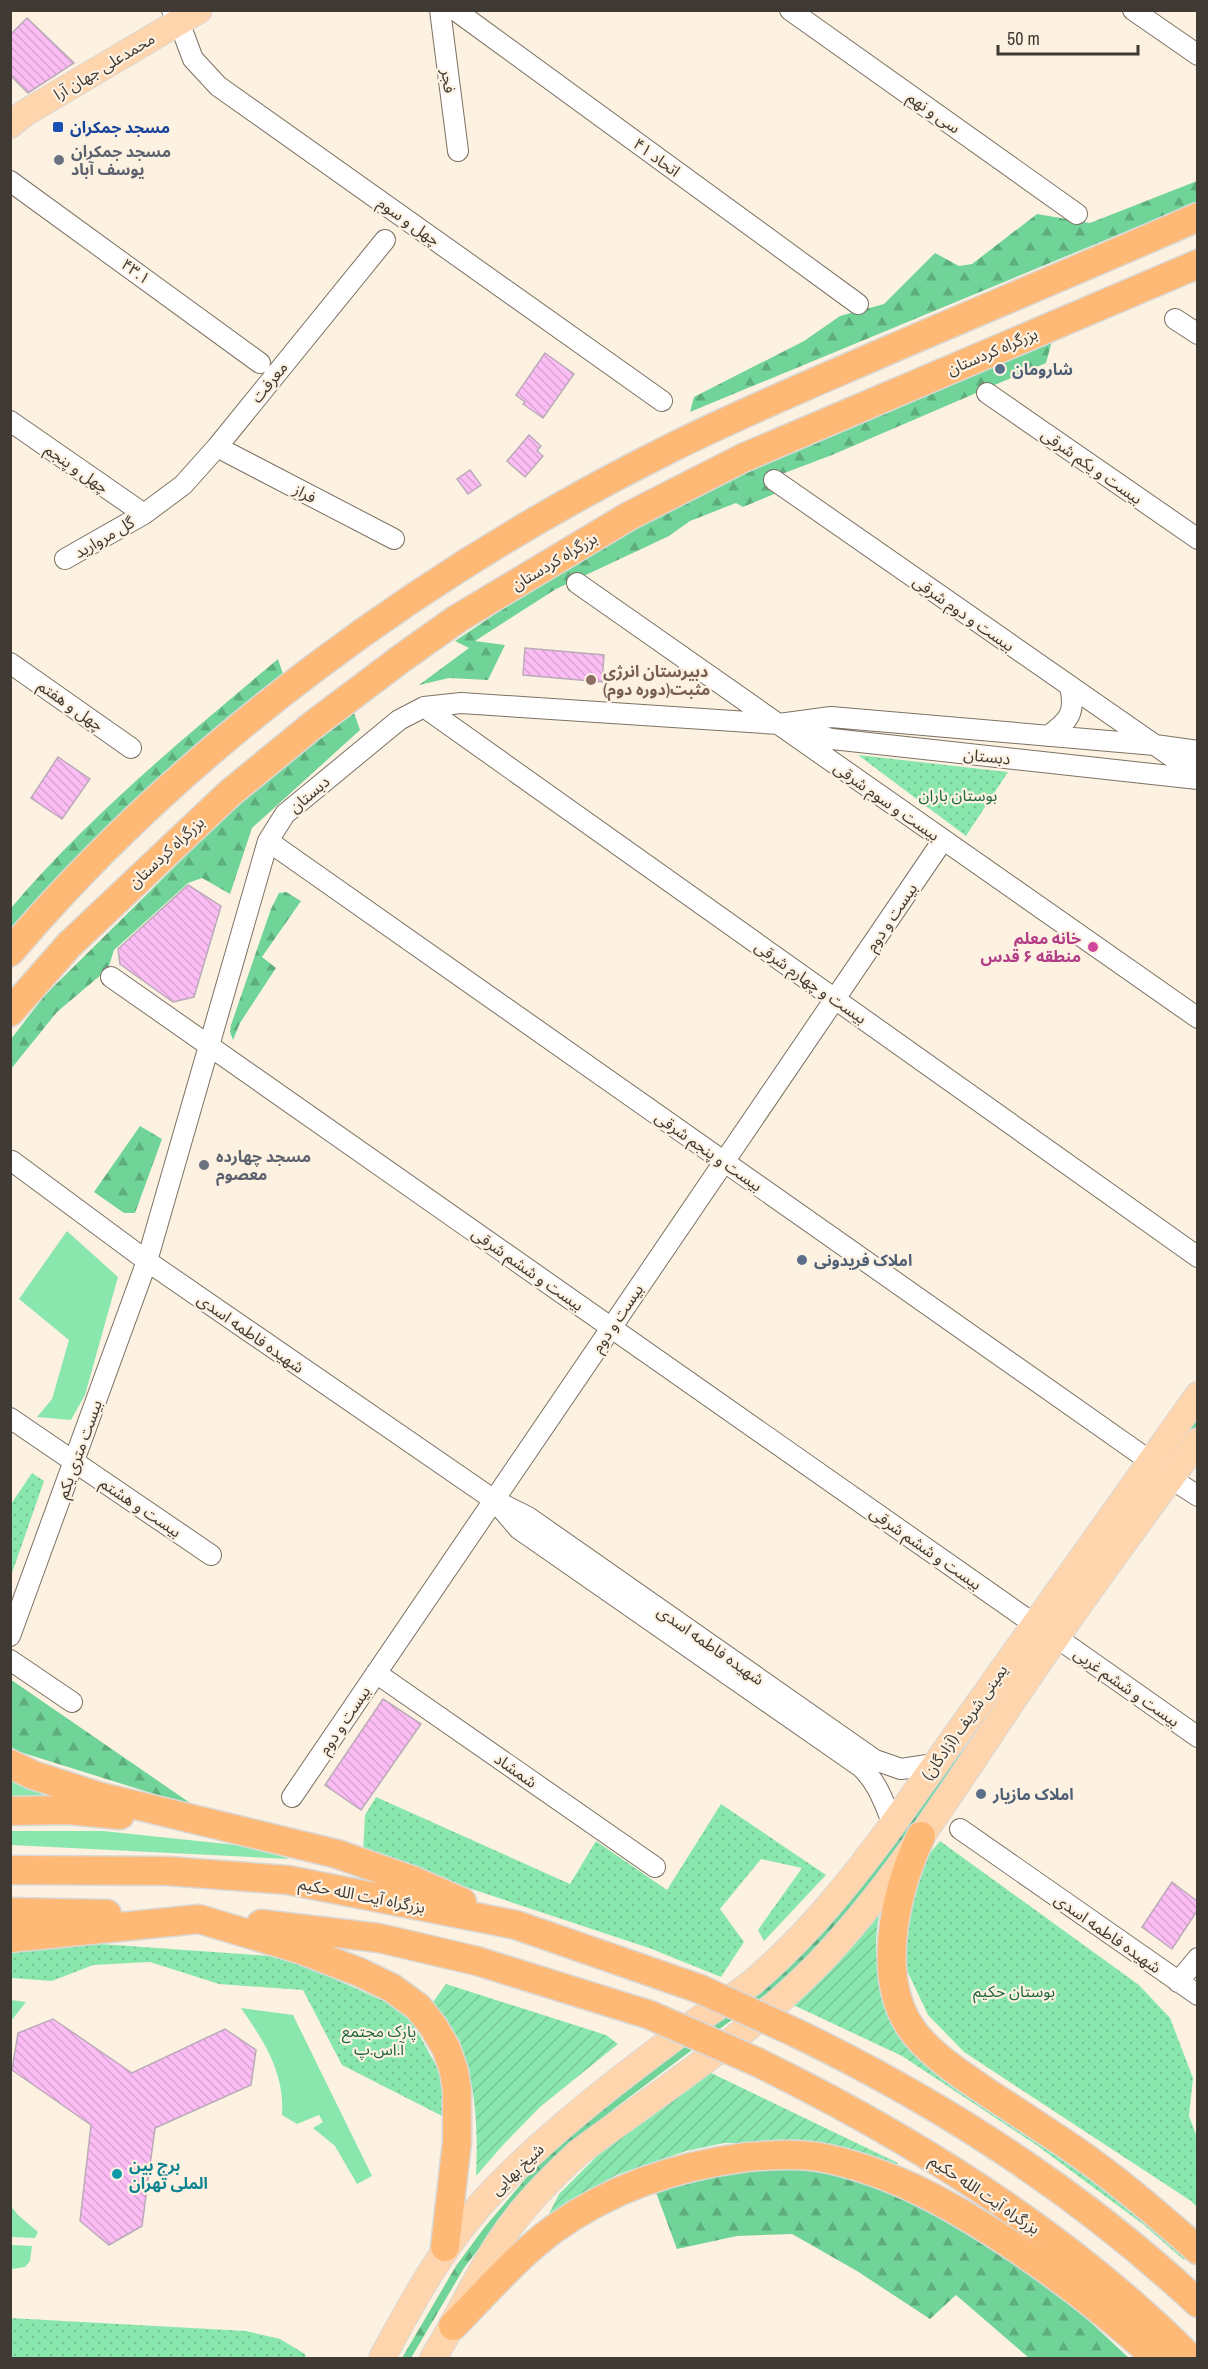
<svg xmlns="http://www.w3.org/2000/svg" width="1208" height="2369" font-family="'Archivo Narrow','Noto Sans Arabic',sans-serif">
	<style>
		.grass { fill: #89e7ad }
		.forest { fill: url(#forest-firs) }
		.park { fill: url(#park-dots) }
		.garden { fill: url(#garden-furrows) }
		.building { fill: url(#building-back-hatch); stroke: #baabb8; stroke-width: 1.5 }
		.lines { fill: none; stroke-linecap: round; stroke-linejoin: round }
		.minor-casing { stroke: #7c7264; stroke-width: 22 }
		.major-casing { stroke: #d9d8d6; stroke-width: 28 }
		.highway-casing { stroke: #d9d8d6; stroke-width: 31 }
		.minor { stroke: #fff; stroke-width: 20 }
		.major { stroke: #ffd5ad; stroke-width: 26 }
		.highway { stroke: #ffb976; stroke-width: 28 }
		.highway-bridge-casing { stroke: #d9d8d6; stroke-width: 31; stroke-linecap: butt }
		.highway-bridge { stroke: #ffb976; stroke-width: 28 }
		.transit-dot { fill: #1a4fb4; stroke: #fdf1e2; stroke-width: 2 }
		.worship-dot { fill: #6b7280; stroke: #fdf1e2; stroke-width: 2 }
		.service-dot { fill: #5c6f8a; stroke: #fdf1e2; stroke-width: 2 }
		.education-dot { fill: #8d6e63; stroke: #fdf1e2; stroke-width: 2 }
		.hotel-dot { fill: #d1479c; stroke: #fdf1e2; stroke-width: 2 }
		.culture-dot { fill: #0f9aa8; stroke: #fdf1e2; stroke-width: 2 }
		.labels { text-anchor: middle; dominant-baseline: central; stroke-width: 4.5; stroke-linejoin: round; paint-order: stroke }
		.street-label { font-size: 16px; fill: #3f3a34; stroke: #fdf1e2 }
		.transit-label { font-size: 16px; font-weight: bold; fill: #164399; stroke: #fdf1e2; text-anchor: start }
		.worship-label { font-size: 16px; font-weight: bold; fill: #5b616d; stroke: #fdf1e2; text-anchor: start }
		.service-label { font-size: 16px; font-weight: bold; fill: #4e5e75; stroke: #fdf1e2; text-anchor: start }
		.education-label { font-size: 16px; font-weight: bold; fill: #785e54; stroke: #fdf1e2; text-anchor: start }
		.park-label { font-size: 16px; fill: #1e6640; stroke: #fdf1e2 }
		.hotel-label { font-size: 16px; font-weight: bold; fill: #b23c85; stroke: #fdf1e2; text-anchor: end }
		.culture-label { font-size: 16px; font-weight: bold; fill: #0d838f; stroke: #fdf1e2; text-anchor: start }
	</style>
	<defs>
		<pattern id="forest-firs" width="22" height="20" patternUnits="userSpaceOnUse" patternTransform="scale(1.5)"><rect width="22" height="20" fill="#70d498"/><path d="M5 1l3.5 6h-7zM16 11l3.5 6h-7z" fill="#5dad7d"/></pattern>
		<pattern id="park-dots" width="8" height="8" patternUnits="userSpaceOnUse" patternTransform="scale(1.5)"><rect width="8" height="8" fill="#89e7ad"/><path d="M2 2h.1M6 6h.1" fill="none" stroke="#77c795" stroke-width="1.8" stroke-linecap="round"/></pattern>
		<pattern id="garden-furrows" width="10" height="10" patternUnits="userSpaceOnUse" patternTransform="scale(1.5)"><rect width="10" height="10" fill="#89e7ad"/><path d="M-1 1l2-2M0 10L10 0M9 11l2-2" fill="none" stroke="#77c795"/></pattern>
		<pattern id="building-back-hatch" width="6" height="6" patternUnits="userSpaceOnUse" patternTransform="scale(1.5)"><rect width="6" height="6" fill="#fcbdf5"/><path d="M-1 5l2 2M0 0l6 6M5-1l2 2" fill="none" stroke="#d9a3d3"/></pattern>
	</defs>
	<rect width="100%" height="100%" fill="#fdf1e2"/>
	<!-- grass -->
	<path class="grass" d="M67,1231L118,1277L85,1395L71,1420L37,1417L52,1399L69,1340L19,1299Z
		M11,1776L45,1796L11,1800Z
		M10,1831H103L255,1847L289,1859L11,1845Z
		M11,2000L26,2002L11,2021L10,2000Z
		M241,2008L293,2015L372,2176L357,2184L335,2146L313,2128L323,2122L319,2115L297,2124L282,2115C285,2073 264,2041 241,2008Z
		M10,2205L18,2215L38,2232L35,2238L11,2237Z
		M11,2245L32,2246L30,2261L25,2267L11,2269Z"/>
	<!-- forest -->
	<path class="forest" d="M1197,181V202L690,412L694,397L804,341L840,316L884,304L935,253L959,266L972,264L1037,214L1090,223Z
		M1052,341L1046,363L832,455L766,480L779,492L743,507L736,503L690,521L669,536L556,589L475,641L505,645L488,680L449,678L419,685L469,648L455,641L578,559L726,481Z
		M278,659L284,677L11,934V908C90,815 185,737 278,659Z
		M353,710L360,730L252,828L230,894L202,878L188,883L114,950L108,969L57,1012L11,1069V1039L45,995L228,814Z
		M286,892L301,901L262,957L276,968L240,1023L233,1040L230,1032L231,1025L271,909L279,893Z
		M140,1126L162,1139L135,1213H124L94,1192Z
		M1197,1411V1429L870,1887L810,1956L778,1985L615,2108L570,2146L499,2222L464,2268L411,2358H402L456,2266L484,2228L533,2170L598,2112L773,1980Z
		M10,1679L196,1807L20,1752L11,1747Z
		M741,2166L794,2169L837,2175L904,2193L975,2232L1072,2305L1129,2358H1029L956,2295L930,2319L857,2271L792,2234L737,2236L677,2249L654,2187Z"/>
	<!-- park -->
	<path class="park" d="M858,755L1008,772L966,836Z
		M32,1473L44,1481L11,1576V1504Z
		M376,1797L570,1884L596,1841L667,1890L721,1804L826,1875L764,1941L758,1930L802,1868L761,1859L720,1909L744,1942L721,1977L649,1948L363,1853L365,1815Z
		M940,1841L1139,1985L1170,2018L1193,2078L1189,2116L1197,2137V2207L1191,2201L964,2052L928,2015L902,1960L917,1869Z
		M58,1941L286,1957L406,2011L442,2076L446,2118L342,2065L303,1990L219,1984L150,1962L93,1965L52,1981L11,1978V1949Z
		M10,2318L246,2331L280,2339L305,2354L306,2358H11Z"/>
	<!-- garden -->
	<path class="garden" d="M882,1901C872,1946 874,1970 893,2012L1192,2252L1184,2260L1144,2225L1035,2144L902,2056L787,2002Z
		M446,1984L606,2035L618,2044L540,2107L503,2145L476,2176C478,2129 477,2081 456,2038C450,2025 440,2014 433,2002Z
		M707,2071L898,2163L890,2168L764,2143H724L686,2151L616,2175L545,2222L559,2194L596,2157Z"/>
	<!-- building -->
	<path class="building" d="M27,18L74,63L28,93L10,75V35Z
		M545,353L574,374L543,418L523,404L525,402L516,395Z
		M529,435L541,446L537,451L543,456L525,477L507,461Z
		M470,470L481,485L468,494L457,479Z
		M525,648L604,655L602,682L523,675Z
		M58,757L90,779L62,819L31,798Z
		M188,885L221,906L194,997L173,1002L120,964L118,949Z
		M383,1699L421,1724L361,1810L325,1785Z
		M1172,1882L1197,1901V1911L1172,1949L1142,1927Z
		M53,2019L132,2073L225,2029L256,2050L251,2085L155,2128L142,2226L109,2245L80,2221L91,2125L12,2070L18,2033Z"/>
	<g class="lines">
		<!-- minor casing -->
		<g class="minor-casing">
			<path id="minor" d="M172,10L179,22L193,59L218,86L662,401
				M440,10L458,151
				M455,10L858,304
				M790,10L1077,214
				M1133,10L1198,55
				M10,181L260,363
				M1175,319L1198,334
				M987,393L1198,539
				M10,421L144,514
				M217,447L394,539
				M774,480L1198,775
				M65,559L144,514L183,485L217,447L385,240
				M577,583L1198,1018
				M10,663L131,748
				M424,707L1198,1257
				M793,728L832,739L1198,779
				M1048,736C1069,721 1076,713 1070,686
				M268,841L1150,1461
				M111,977L1034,1624
				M12,1161L147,1261L494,1500
				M10,1418L211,1555
				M1170,1478L1198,1496
				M10,1636L147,1261L268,841L285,814L399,720L424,707L461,703L779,724L831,717L1155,745L1198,751
				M1056,1637L1198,1737
				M10,1660L72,1702
				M376,1673L655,1867
				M292,1797L943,840
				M893,1824C884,1803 878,1783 861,1767L519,1529L494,1500L528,1517L875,1760L901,1769L934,1764
				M960,1829L1198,1995
				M1178,1982L1198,1958"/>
		</g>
		<!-- major casing -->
		<g class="major-casing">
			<path id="major" d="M10,125L25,113L199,10
				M382,2358C415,2297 446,2239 495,2189C556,2126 628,2072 698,2020C717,2007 737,1995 754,1981C808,1935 851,1881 893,1824L1198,1395
				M433,2358C457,2320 475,2279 499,2242C521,2208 550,2179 579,2152C661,2091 748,2036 819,1963C897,1881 957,1783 1020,1690C1077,1605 1138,1523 1198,1441"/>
		</g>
		<!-- highway casing -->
		<g class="highway-casing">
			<path id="highway" d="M10,952C186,744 428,569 671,448C743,412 818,381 891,349C993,305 1096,262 1198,217
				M10,1012L69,945L230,793L313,725L402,658L457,619L629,516L743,458L1198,264
				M10,1764L33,1775L98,1796L337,1854L414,1881L462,1902
				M10,1811L68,1810L120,1815
				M921,1836C895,1892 873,1982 916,2035C936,2059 965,2077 991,2095C1016,2111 1041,2128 1067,2145C1113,2176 1156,2213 1198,2250
				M10,1870L167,1871L288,1880L516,1925L700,1989
				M10,1912L107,1914
				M261,1924L379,1938L477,1961L650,2015
				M10,1938L199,1919L299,1949L359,1972L392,1988L418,2007L433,2026L446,2048L454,2071L457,2091V2142L445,2247
				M796,2033C941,2103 1080,2193 1198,2303
				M757,2062C912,2138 1068,2235 1190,2358
				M453,2326C485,2294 517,2256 554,2229C612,2187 676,2166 747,2157C770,2155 796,2153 819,2157C893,2171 957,2208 1019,2250C1068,2283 1113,2319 1157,2358"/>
		</g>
		<!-- minor -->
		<use href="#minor" class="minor"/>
		<!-- major -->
		<use href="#major" class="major"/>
		<!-- highway -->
		<use href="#highway" class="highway"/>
		<!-- highway-bridge casing -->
		<g class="highway-bridge-casing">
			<path id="highway-bridge" d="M700,1989L796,2033
				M650,2015L757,2062"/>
		</g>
		<!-- highway-bridge -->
		<use href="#highway-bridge" class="highway-bridge"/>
	</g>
	<!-- markers -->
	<rect class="transit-dot" x="52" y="121" width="12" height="12" rx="3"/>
	<g class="worship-dot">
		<circle cx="59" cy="160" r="6"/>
		<circle cx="204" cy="1165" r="6"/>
	</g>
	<g class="service-dot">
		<circle cx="1000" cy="369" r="6"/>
		<circle cx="802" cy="1260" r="6"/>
		<circle cx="981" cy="1794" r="6"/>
	</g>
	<circle class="education-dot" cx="591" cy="680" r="6"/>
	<circle class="hotel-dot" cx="1093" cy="947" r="6"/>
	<circle class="culture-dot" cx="117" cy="2174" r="6"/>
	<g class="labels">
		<!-- street labels -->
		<g class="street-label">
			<text transform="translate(104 66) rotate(-31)">محمدعلی جهان آرا</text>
			<text transform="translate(449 81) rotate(83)">فجر</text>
			<text transform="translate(934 112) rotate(35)">سی و نهم</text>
			<text transform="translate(657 157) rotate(36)">اتحاد ۴۱</text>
			<text transform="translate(409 221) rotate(35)">چهل و سوم</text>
			<text transform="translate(136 271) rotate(36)">۴۳.۱</text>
			<text transform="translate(992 351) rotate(-23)">بزرگراه کردستان</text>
			<text transform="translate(269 382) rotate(-51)">معرفت</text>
			<text transform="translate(1092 466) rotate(35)">بیست و یکم شرقی</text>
			<text transform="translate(77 468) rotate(35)">چهل و پنجم</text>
			<text transform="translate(305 493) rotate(28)">فراز</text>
			<text transform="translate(104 537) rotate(-30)">گل مروارید</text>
			<text transform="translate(554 561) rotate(-31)">بزرگراه کردستان</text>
			<text transform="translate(964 613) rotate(35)">بیست و دوم شرقی</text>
			<text transform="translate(71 705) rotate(35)">چهل و هفتم</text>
			<text transform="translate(987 756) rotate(6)">دبستان</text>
			<text transform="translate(309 794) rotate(-40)">دبستان</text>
			<text transform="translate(887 801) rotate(35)">بیست و سوم شرقی</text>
			<text transform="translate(166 852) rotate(-43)">بزرگراه کردستان</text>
			<text transform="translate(891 917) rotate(-56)">بیست و دوم</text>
			<text transform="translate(811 982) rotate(35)">بیست و چهارم شرقی</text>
			<text transform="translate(709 1151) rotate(35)">بیست و پنجم شرقی</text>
			<text transform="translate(528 1269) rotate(35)">بیست و ششم شرقی</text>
			<text transform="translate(617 1318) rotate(-56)">بیست و دوم</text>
			<text transform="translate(251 1333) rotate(35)">شهیده فاطمه اسدی</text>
			<text transform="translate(79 1449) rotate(-70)">بیست متری یکم</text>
			<text transform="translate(141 1507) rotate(34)">بیست و هشتم</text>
			<text transform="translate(926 1548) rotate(35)">بیست و ششم شرقی</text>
			<text transform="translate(711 1645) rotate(35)">شهیده فاطمه اسدی</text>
			<text transform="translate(1127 1687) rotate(35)">بیست و ششم غربی</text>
			<text transform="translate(344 1720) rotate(-56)">بیست و دوم</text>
			<text transform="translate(964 1722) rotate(-55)">یمینی شریف (آزادگان)</text>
			<text transform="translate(516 1770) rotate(35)">شمشاد</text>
			<text transform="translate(362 1895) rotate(11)">بزرگراه آیت الله حکیم</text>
			<text transform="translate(1108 1933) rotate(35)">شهیده فاطمه اسدی</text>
			<text transform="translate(517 2169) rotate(-44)">شیخ بهایی</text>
			<text transform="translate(985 2194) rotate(34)">بزرگراه آیت الله حکیم</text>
		</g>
		<!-- transit labels -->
		<g class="transit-label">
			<text x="70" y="127">مسجد جمکران</text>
		</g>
		<!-- worship labels -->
		<g class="worship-label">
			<text x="71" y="151">مسجد جمکران<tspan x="71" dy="18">یوسف آباد</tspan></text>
			<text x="216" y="1156">مسجد چهارده<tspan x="216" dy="18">معصوم</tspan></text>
		</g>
		<!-- service labels -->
		<g class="service-label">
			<text x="1012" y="369">شارومان</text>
			<text x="814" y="1260">املاک فریدونی</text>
			<text x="993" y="1794">املاک مازیار</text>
		</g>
		<!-- education labels -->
		<g class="education-label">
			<text x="603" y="671">دبیرستان انرژی<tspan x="603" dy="18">مثبت(دوره دوم)</tspan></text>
		</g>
		<!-- park labels -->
		<g class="park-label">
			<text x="958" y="795">بوستان باران</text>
			<text x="1014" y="1991">بوستان حکیم</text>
			<text x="379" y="2031">پارک مجتمع<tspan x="379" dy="18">آ.اس.پ</tspan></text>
		</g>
		<!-- hotel labels -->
		<g class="hotel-label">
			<text x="1081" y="938">خانه معلم<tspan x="1081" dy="18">منطقه ۶ قدس</tspan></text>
		</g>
		<!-- culture labels -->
		<g class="culture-label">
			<text x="129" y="2165">برج بین<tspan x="129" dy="18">الملی تهران</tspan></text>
		</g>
	</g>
	<!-- border -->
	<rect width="1208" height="2369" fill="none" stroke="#3f3a34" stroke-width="24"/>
	<!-- scale -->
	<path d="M998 45v9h140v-9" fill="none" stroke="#3f3a34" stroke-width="3"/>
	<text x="1007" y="45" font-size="18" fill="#3f3a34" stroke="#fdf1e2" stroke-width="4.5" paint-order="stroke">50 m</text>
</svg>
